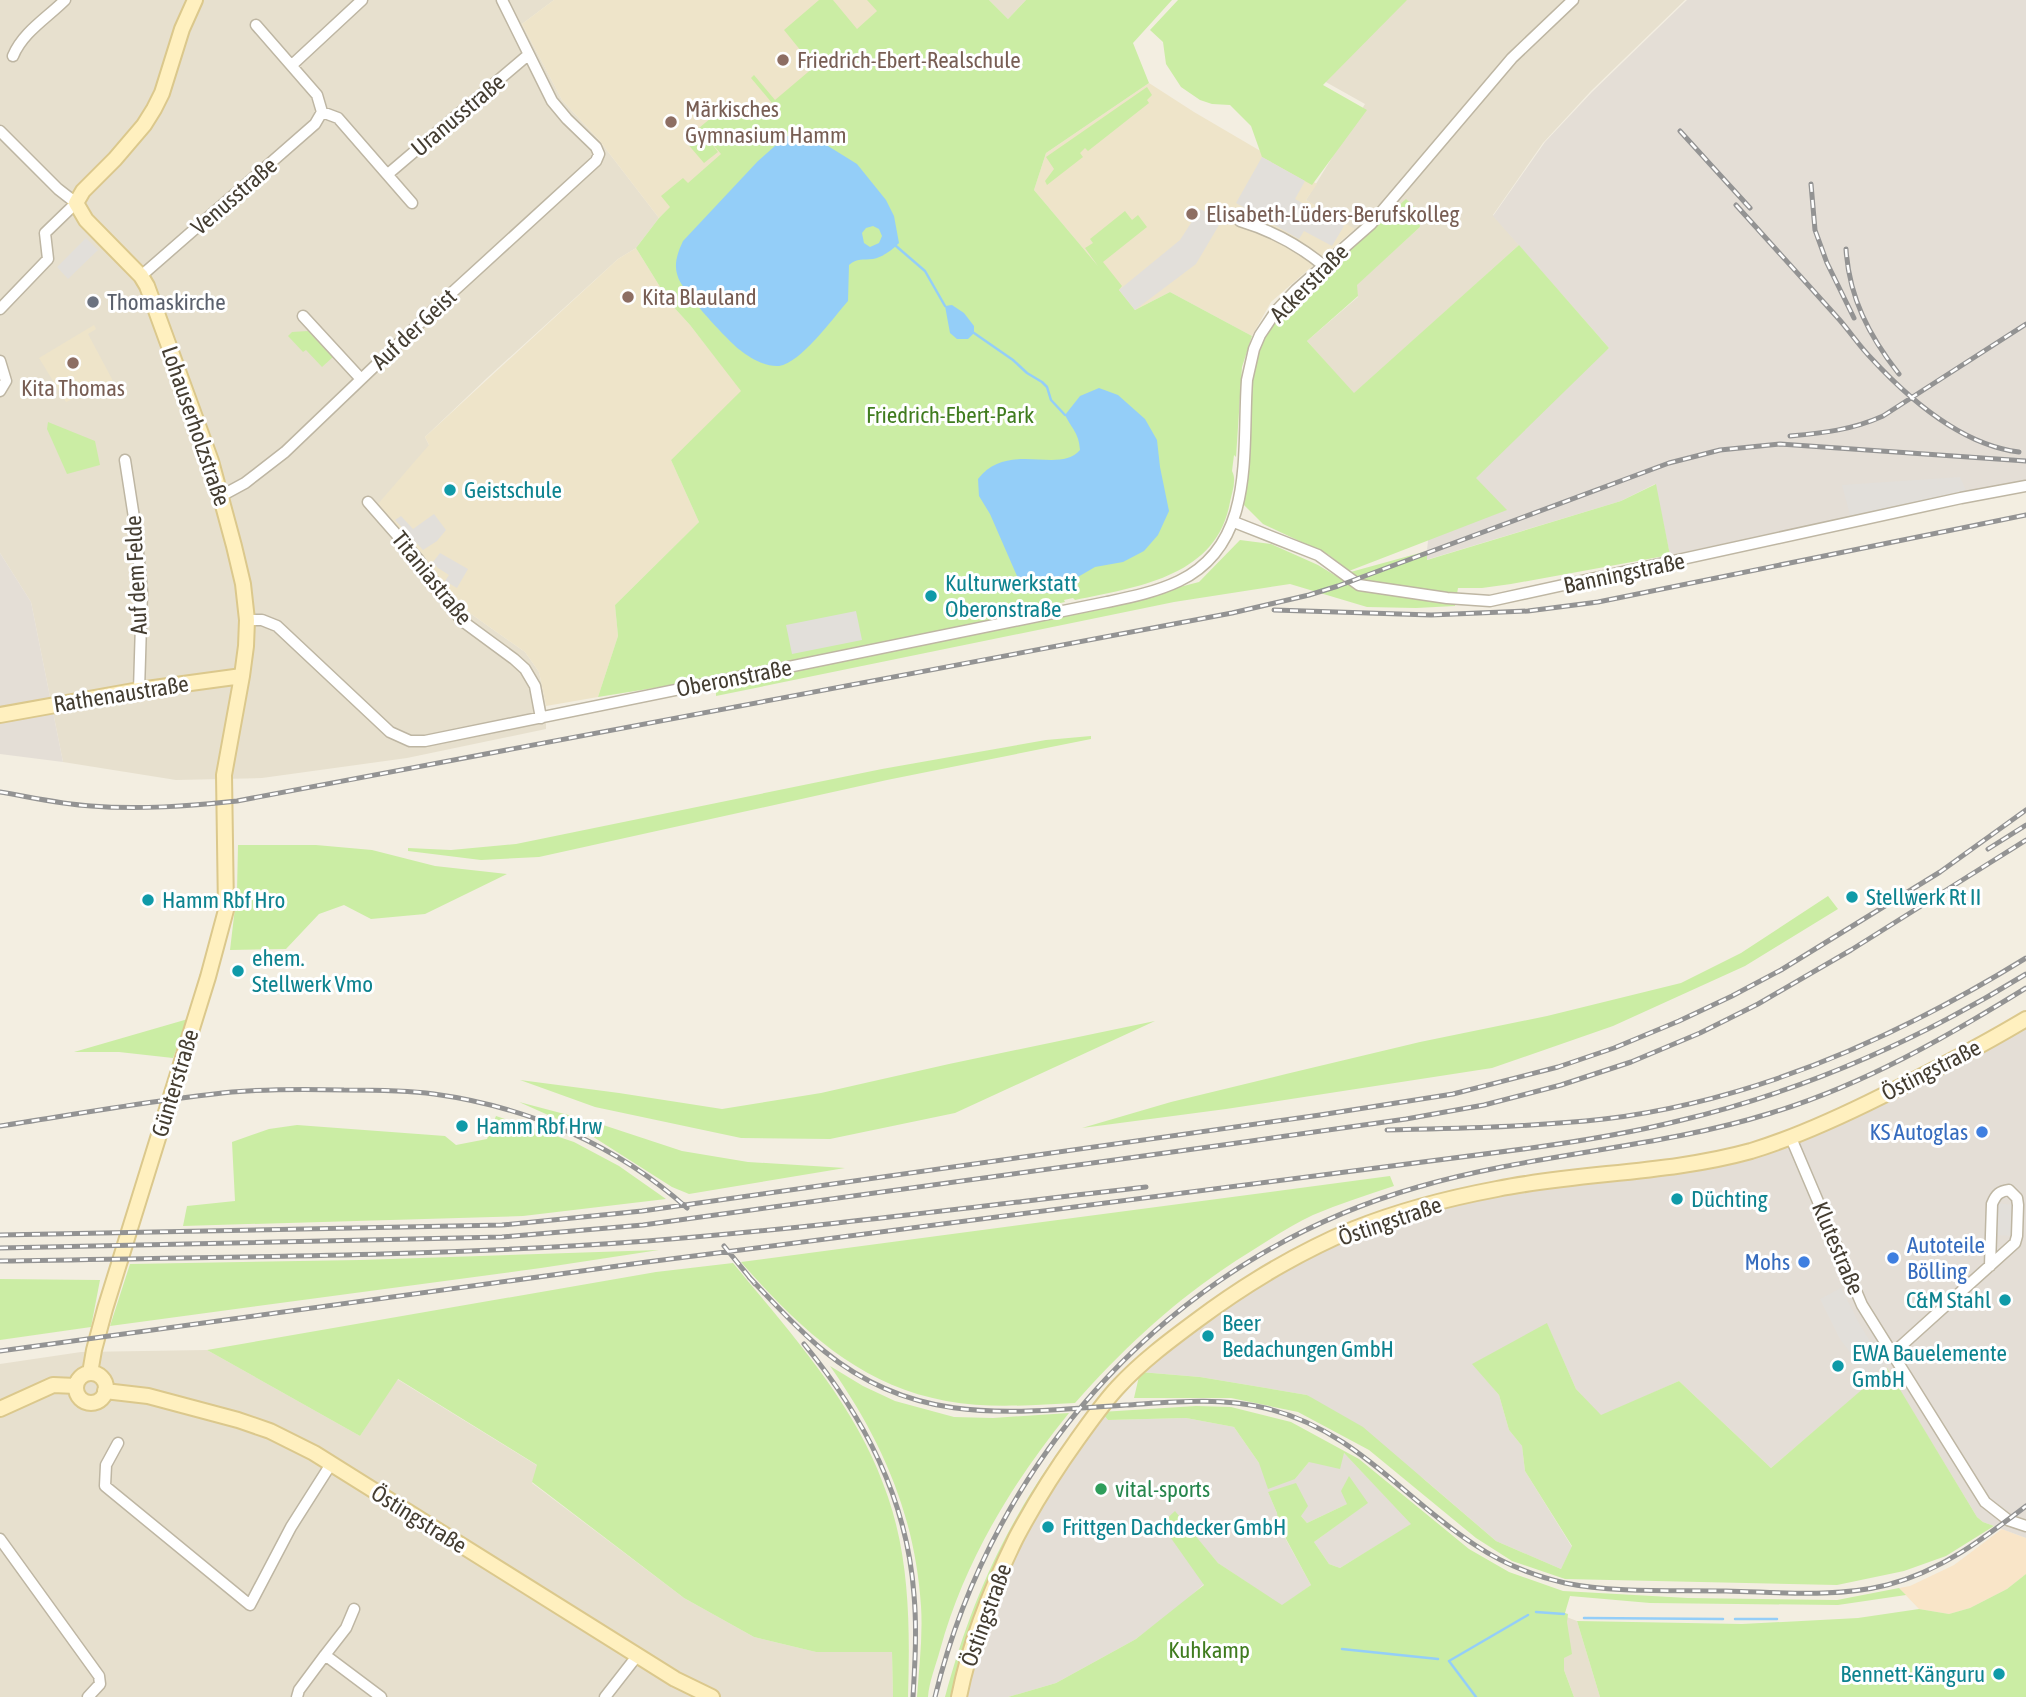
<svg xmlns="http://www.w3.org/2000/svg" width="2026" height="1697" font-family="'Asap Condensed',sans-serif">
	<style>
		.residential { fill: #e7e0ce }
		.commercial { fill: #f9e5c8 }
		.industrial { fill: #e4ded6 }
		.education { fill: #eee4c9 }
		.green { fill: #cbeda4 }
		.parking { fill: #e2dfda }
		.water { fill: #94cef8; fill-rule: evenodd }
		.lines { fill: none; stroke-linecap: round; stroke-linejoin: round }
		.stream { stroke: #94cef8; stroke-width: 2.5 }
		.street-casing { stroke: #beb6a3; stroke-width: 13 }
		.secondary-casing { stroke: #dbc88c; stroke-width: 18 }
		.street { stroke: #fff; stroke-width: 10 }
		.secondary { stroke: #fff0bf; stroke-width: 14 }
		.rail-casing { stroke: #939393; stroke-width: 5 }
		.rail { stroke: #fff; stroke-width: 2.5; stroke-dasharray: 8; stroke-linecap: butt }
		.education-dot { fill: #8d6e63; stroke: #fff; stroke-width: 2.5 }
		.worship-dot { fill: #6b7280; stroke: #fff; stroke-width: 2.5 }
		.culture-dot { fill: #0f9aa8; stroke: #fff; stroke-width: 2.5 }
		.shop-dot { fill: #3f7fe0; stroke: #fff; stroke-width: 2.5 }
		.leisure-dot { fill: #2e9e5b; stroke: #fff; stroke-width: 2.5 }
		.labels { text-anchor: middle; dominant-baseline: central; stroke-width: 6; stroke-linejoin: round; paint-order: stroke }
		.education-label { font-size: 23px; fill: #785e54; stroke: #fff; text-anchor: start }
		.street-label { font-size: 23px; fill: #443d31; stroke: #fff }
		.worship-label { font-size: 23px; fill: #5b616d; stroke: #fff; text-anchor: start }
		.park-label { font-size: 23px; fill: #407c1f; stroke: #fff }
		.culture-label { font-size: 23px; fill: #0d838f; stroke: #fff; text-anchor: start }
		.shop-label { font-size: 23px; fill: #366cbe; stroke: #fff; text-anchor: end }
		.leisure-label { font-size: 23px; fill: #27864d; stroke: #fff; text-anchor: start }
	</style>
	<rect width="100%" height="100%" fill="#f3eee1"/>
	<!-- residential -->
	<path class="residential" d="M0,0H554L522,24L562,100L599,140L659,218L636,248L618,259L487,378L425,437L429,445L467,611L525,652L539,672L546,706V729L407,758L262,778L176,780L63,762L31,602L0,553Z
		M989,0H1026L1008,19Z
		M1406,0H1685L1591,91L1543,143L1493,215L1519,245L1354,394L1307,341L1358,297L1356,285L1420,227L1364,236L1306,200L1365,104L1324,81Z
		M207,1350L360,1436L397,1379L538,1466L532,1483L684,1598L754,1637L816,1652H892L893,1697H0V1364L81,1352Z
		M1564,1616L1577,1621L1600,1697H1574L1564,1670Z"/>
	<!-- commercial -->
	<path class="commercial" d="M2002,1529L2026,1538V1574L2007,1589L1970,1608L1949,1614L1919,1609L1899,1588L1910,1586L1954,1565Z"/>
	<!-- industrial -->
	<path class="industrial" d="M1687,0H2026V480L1670,555L1655,484L1621,501L1426,560L1433,493L1609,348L1493,216L1545,142L1592,92Z
		M0,553L31,602L63,762L0,754Z
		M2026,1021V1538L1983,1522L1977,1517L1887,1369L1771,1468L1679,1381L1601,1416L1576,1389L1547,1324L1473,1364L1499,1395L1509,1430L1522,1446L1525,1471L1572,1547L1561,1569L1496,1541L1425,1480L1307,1395L1200,1377L1140,1372L1171,1342L1303,1252L1419,1208L1597,1177L1806,1134Z
		M1101,1412L1108,1420L1186,1418L1234,1427L1259,1463L1295,1479L1309,1462L1343,1452L1412,1524L1340,1568L1329,1564L1314,1542L1367,1503L1347,1504L1307,1523L1301,1516L1268,1492L1277,1513L1278,1525L1311,1585L1282,1606L1218,1563L1175,1512L1162,1524L1204,1584L1183,1603L1136,1639L1056,1683L1008,1697H965L968,1675L1011,1548Z"/>
	<!-- education -->
	<path class="education" d="M554,0H889L659,218L599,140L562,100L522,24Z
		M1149,83L1194,112L1317,184L1306,200L1355,229L1271,302L1252,336L1170,292L1135,310L1034,190L1046,153Z
		M636,248L670,303L690,325L742,391L671,460L699,522L615,605L618,636L598,697L546,706L539,672L525,652L467,611L378,504L429,445L425,437L618,259Z
		M94,325L96,329L88,334L113,381L66,402L39,358Z"/>
	<!-- green -->
	<path class="green" d="M819,0H833L857,29L877,11L867,0H989L1008,19L1026,0H1172L1133,43L1149,83L1046,153L1034,190L1098,266L1085,248L1093,243L1090,239L1125,211L1132,220L1138,215L1147,227L1103,262L1122,286L1119,290L1135,310L1170,292L1252,336L1242,367L1236,457L1234,455L1232,471C1237,480 1232,492 1230,502C1217,577 1137,587 1075,600L1073,598L1064,600L1065,602L1029,610L865,654L598,697L618,636L615,605L699,522L671,460L741,391L690,325L670,303L636,248L659,218L670,207L661,196L683,178L688,183L721,154L708,139L718,152L704,163L686,142L700,130L699,128L724,107L734,120L743,112L751,121L772,103L751,78L754,75L775,100L814,67L784,30Z
		M1178,0H1407L1323,85L1367,110L1312,185L1262,157L1251,126L1230,105L1212,104L1200,100L1181,87L1166,64L1163,42L1150,30Z
		M1147,87L1152,95L1147,100L1149,103L1088,151L1085,148L1080,153L1083,157L1047,185L1045,181L1054,169L1046,157Z
		M1406,199L1419,211L1420,227L1357,285L1358,296L1307,341L1354,393L1519,245L1609,348L1476,478L1507,510L1349,571L1329,555L1263,524L1240,501L1247,380L1260,335L1298,296Z
		M308,331L333,357L322,367L306,350L303,352L288,336L292,332Z
		M48,422L95,441L100,465L67,474L47,429Z
		M1656,484L1670,555L1511,584L1482,588H1458L1455,606L1416,608L1367,607L1290,584L1174,602L716,696V689L985,629L1141,597L1199,582L1240,540L1271,544L1318,565L1336,576L1427,551V560L1621,501Z
		M1091,736V739L887,780L539,857L481,860L408,851V848L451,850L516,844L882,769L1046,740Z
		M238,845H316L372,850L435,866L507,874L425,914L371,919L344,905L319,914L286,949L230,950L237,891Z
		M1828,896L1838,909L1745,966L1613,1026L1492,1068L1226,1109L1082,1128L1171,1102L1286,1074L1420,1042L1547,1016L1681,983L1741,953Z
		M188,1019L173,1058L119,1052H74Z
		M1155,1021L955,1113L830,1139L741,1138L595,1107L520,1080L619,1093L722,1109L821,1093L949,1064Z
		M519,1102L591,1121L682,1151L748,1162L845,1168L689,1194L672,1187L584,1131Z
		M496,1116L574,1142L619,1166L666,1199L523,1216L183,1226L187,1206L235,1201L232,1142L269,1129L297,1125L445,1136L456,1145L487,1139Z
		M1390,1176L1394,1186C1367,1195 1339,1204 1313,1215C1292,1225 1272,1238 1253,1250C1183,1293 1129,1342 1075,1403C1033,1405 989,1409 946,1401C858,1385 798,1327 741,1262Z
		M659,1250L541,1268L110,1326L130,1264L360,1260Z
		M733,1263C792,1335 858,1406 888,1497C910,1561 910,1630 908,1697H893L892,1652H816L754,1637L684,1598L532,1482L537,1465L398,1379L360,1436L207,1350L656,1272Z
		M0,1279L100,1280L91,1327L0,1340Z
		M1547,1323L1576,1389L1601,1415L1679,1381L1771,1468L1887,1368L1977,1517L1983,1522L1994,1526L1946,1556L1904,1571L1837,1585L1565,1579L1512,1561L1476,1538L1369,1450L1298,1412L1231,1398H1134L1140,1372L1200,1377L1307,1395L1363,1427L1496,1541L1561,1569L1572,1546L1525,1471L1522,1446L1509,1430L1499,1395L1472,1364Z
		M830,1366L863,1386L895,1401L954,1417L993,1418L1069,1413C1012,1483 964,1562 940,1650C936,1665 929,1682 928,1697H917C919,1667 923,1637 921,1606C915,1515 882,1440 830,1366Z
		M1196,1406L1231,1407L1291,1422L1359,1459L1469,1549L1509,1572L1563,1591L1688,1598L1837,1600L1899,1588L1906,1595L1838,1605L1650,1603L1570,1596L1565,1613L1568,1614L1567,1622L1572,1654L1564,1658V1670L1574,1697H1008L1056,1683L1136,1639L1204,1585L1161,1524L1175,1511L1218,1563L1282,1605L1311,1585L1278,1524L1277,1513L1268,1492L1296,1483L1308,1506L1301,1516L1307,1523L1347,1504L1341,1491L1349,1476L1368,1503L1314,1542L1329,1564L1340,1568L1411,1524L1344,1453L1340,1469L1309,1462L1295,1479L1268,1489L1259,1463L1234,1427L1186,1418L1108,1420L1101,1412Z
		M1089,1412L1046,1475L961,1662L952,1697H945C975,1586 1016,1502 1089,1412Z
		M2026,1574V1697H1600L1577,1621L1742,1624L1858,1618L1919,1609L1949,1614L1970,1608L2007,1589Z"/>
	<!-- parking -->
	<path class="parking" d="M1262,157L1305,181L1295,199L1344,226L1332,246L1304,231L1299,239L1236,203Z
		M1200,209L1222,220L1196,264L1135,310L1119,290L1180,240Z
		M86,238L98,250L68,279L57,267Z
		M1960,477L1967,493L1851,519L1842,485Z
		M434,514L446,530L437,541L423,550L395,520L401,516L413,529Z
		M440,553L468,569L457,588L445,581L449,575L438,568L433,562Z
		M856,611L862,640L792,654L786,625Z
		M1997,1203L2014,1205L2013,1236L1995,1235Z
		M1841,1288L1861,1327L1885,1364L1868,1377L1840,1339L1820,1299Z"/>
	<!-- water -->
	<path class="water" d="M801,132L820,141L857,164L886,200L894,216L899,243C892,250 883,257 873,259C863,260 857,258 849,265L848,301C833,318 801,363 779,366C765,367 750,358 740,350C727,340 682,291 678,277C673,264 678,252 683,241L758,161L785,137ZM873,226L879,229L882,236L879,243L870,247L864,243L862,233L866,228Z
		M952,305L964,313L974,326V333L968,339H957L950,333L945,306Z
		M1099,388L1118,395L1145,419L1157,440L1160,467L1169,511L1158,535L1144,551L1123,562L1095,567L1071,581L1066,591L1036,594L1023,586L1017,576L990,514L979,496L978,479C1008,440 1059,475 1080,450C1079,433 1072,429 1065,415L1080,396Z"/>
	<g class="lines">
		<!-- stream -->
		<path class="stream" d="M896,246L925,271L945,306
			M974,333L1013,360L1027,373L1042,382L1047,387L1051,400L1065,415
			M1536,1612L1564,1614
			M1584,1618L1723,1619
			M1735,1619H1777
			M1342,1649L1438,1659
			M1476,1697L1449,1661L1528,1615"/>
		<!-- street casing -->
		<g class="street-casing">
			<path id="street" d="M256,25L317,95L322,112L338,118L412,203
				M13,56C23,32 47,18 65,0
				M292,65L362,0
				M0,131L58,189L76,203L45,233L48,259L0,309
				M388,174L528,55
				M1240,221C1270,230 1299,245 1324,266
				M141,276L315,124L322,112
				M303,316L361,379
				M0,361L6,381L0,391
				M125,460L135,524L142,591L139,690
				M221,496L245,483L285,452L445,299L596,161L599,154L596,147L567,119L552,101L502,0
				M368,502L418,559L461,620L514,659L525,669L535,686L541,718
				M1234,522L1318,555L1359,585L1447,598L1490,601L1961,498L2026,486
				M247,620H262L277,626L390,732L410,741H425L1107,602C1131,597 1156,592 1179,581C1256,544 1242,452 1247,380L1254,349L1260,335L1276,311L1296,290L1371,224L1512,58L1573,0
				M1791,1138L1862,1305L1985,1502L2008,1520L2026,1526
				M1892,1354L2015,1243L2017,1236L2018,1205L2017,1198L2009,1190C2000,1191 1996,1194 1992,1204L1990,1266
				M118,1443L106,1465L105,1486L250,1605L291,1527L331,1464
				M0,1539L99,1676L100,1684L88,1697
				M354,1609L346,1628L325,1655L381,1697
				M297,1697L299,1690L325,1655
				M605,1697L637,1656"/>
		</g>
		<!-- secondary casing -->
		<g class="secondary-casing">
			<path id="secondary" d="M0,715L139,690L242,676
				M90,1373L94,1350L105,1309L208,977L226,910L224,775L242,676L246,646L247,620L243,584L234,546L211,461L147,286L141,276L86,220L76,203L83,191L115,159L144,125L154,109L162,93L182,29L195,0
				M76 1388a15 15 0 1 1 30 0a15 15 0 1 1-30 0Z
				M105,1391L148,1396L238,1420L270,1431L314,1453L675,1679L712,1697
				M0,1409L53,1385L76,1386
				M959,1697C970,1641 991,1589 1016,1538C1034,1504 1054,1472 1077,1440C1090,1422 1103,1403 1118,1387C1141,1362 1169,1341 1196,1321C1244,1285 1297,1253 1354,1229C1399,1211 1449,1198 1497,1189C1581,1172 1668,1174 1751,1151C1797,1137 1840,1117 1882,1096C1931,1072 1979,1047 2026,1019"/>
		</g>
		<!-- street -->
		<use href="#street" class="street"/>
		<!-- secondary -->
		<use href="#secondary" class="secondary"/>
		<!-- rail casing -->
		<g class="rail-casing">
			<path id="rail" d="M1680,131L1750,208
				M1811,184L1815,230L1827,263L1854,318
				M1736,205C1770,243 1804,280 1837,317C1849,330 1859,346 1872,359C1909,399 1962,445 2019,452
				M1846,249C1849,297 1869,336 1899,374
				M1790,436C1823,433 1852,430 1883,416L2026,324
				M1274,610L1431,615L1528,611L1598,602L2026,515
				M0,792C30,797 60,804 91,806C139,810 189,806 237,801L1232,613L1309,595L1338,586L1669,463L1720,450L1780,444L2026,461
				M1988,849L2026,825
				M0,1126C77,1114 154,1100 232,1092C269,1089 307,1089 344,1090C374,1090 404,1090 434,1094C528,1107 617,1145 687,1208
				M1387,1130C1459,1128 1532,1127 1604,1119C1755,1101 1898,1037 2026,958
				M0,1235L502,1225L642,1211L1320,1115L1453,1094L1558,1067L1614,1048L1679,1021L1732,996L1781,970L1940,872L2026,810
				M724,1246L755,1284
				M0,1248L502,1237L643,1225L1223,1145L1406,1119L1484,1105L1561,1085L1631,1062L1700,1033L1758,1004L1851,950L2026,840
				M0,1261C215,1257 432,1257 647,1241C814,1228 980,1206 1146,1187
				M749,1277C773,1302 797,1329 824,1351C918,1428 1014,1412 1126,1405C1173,1402 1219,1397 1265,1408C1356,1430 1402,1498 1475,1545C1502,1563 1534,1576 1565,1583C1613,1593 1676,1590 1726,1591C1779,1592 1835,1598 1887,1585C1941,1571 1983,1539 2026,1506
				M804,1344C864,1417 907,1498 914,1595C917,1629 915,1663 913,1697
				M0,1351L647,1262L1531,1148C1581,1141 1630,1133 1678,1121C1801,1092 1919,1040 2026,974
				M935,1697C994,1454 1176,1256 1418,1187C1534,1153 1656,1149 1771,1113C1863,1085 1945,1038 2026,988"/>
		</g>
		<!-- rail -->
		<use href="#rail" class="rail"/>
	</g>
	<!-- markers -->
	<g class="education-dot">
		<circle cx="783" cy="60" r="7"/>
		<circle cx="671" cy="122" r="7"/>
		<circle cx="1192" cy="214" r="7"/>
		<circle cx="628" cy="297" r="7"/>
		<circle cx="73" cy="363" r="7"/>
	</g>
	<circle class="worship-dot" cx="93" cy="302" r="7"/>
	<g class="culture-dot">
		<circle cx="450" cy="490" r="7"/>
		<circle cx="931" cy="596" r="7"/>
		<circle cx="1852" cy="897" r="7"/>
		<circle cx="148" cy="900" r="7"/>
		<circle cx="238" cy="971" r="7"/>
		<circle cx="462" cy="1126" r="7"/>
		<circle cx="1677" cy="1199" r="7"/>
		<circle cx="2005" cy="1300" r="7"/>
		<circle cx="1208" cy="1336" r="7"/>
		<circle cx="1838" cy="1366" r="7"/>
		<circle cx="1048" cy="1527" r="7"/>
		<circle cx="1999" cy="1674" r="7"/>
	</g>
	<g class="shop-dot">
		<circle cx="1982" cy="1132" r="7"/>
		<circle cx="1893" cy="1258" r="7"/>
		<circle cx="1804" cy="1262" r="7"/>
	</g>
	<circle class="leisure-dot" cx="1101" cy="1489" r="7"/>
	<g class="labels">
		<!-- education labels -->
		<g class="education-label">
			<text x="797" y="60">Friedrich-Ebert-Realschule</text>
			<text x="685" y="109">Märkisches<tspan x="685" dy="26">Gymnasium Hamm</tspan></text>
			<text x="1206" y="214">Elisabeth-Lüders-Berufskolleg</text>
			<text x="642" y="297">Kita Blauland</text>
			<text x="73" y="388" text-anchor="middle">Kita Thomas</text>
		</g>
		<!-- street labels -->
		<g class="street-label">
			<text transform="translate(458 115) rotate(-40)">Uranusstraße</text>
			<text transform="translate(234 196) rotate(-41)">Venusstraße</text>
			<text transform="translate(1309 283) rotate(-45)">Ackerstraße</text>
			<text transform="translate(414 329) rotate(-43)">Auf der Geist</text>
			<text transform="translate(196 426) rotate(71)">Lohauserholzstraße</text>
			<text transform="translate(1624 573) rotate(-12)">Banningstraße</text>
			<text transform="translate(136 575) rotate(-93)">Auf dem Felde</text>
			<text transform="translate(432 578) rotate(51)">Titaniastraße</text>
			<text transform="translate(734 678) rotate(-11)">Oberonstraße</text>
			<text transform="translate(121 694) rotate(-9)">Rathenaustraße</text>
			<text transform="translate(1931 1070) rotate(-27)">Östingstraße</text>
			<text transform="translate(175 1083) rotate(-73)">Günterstraße</text>
			<text transform="translate(1390 1221) rotate(-19)">Östingstraße</text>
			<text transform="translate(1838 1248) rotate(67)">Klutestraße</text>
			<text transform="translate(419 1519) rotate(32)">Östingstraße</text>
			<text transform="translate(986 1615) rotate(-70)">Östingstraße</text>
		</g>
		<!-- worship labels -->
		<g class="worship-label">
			<text x="107" y="302">Thomaskirche</text>
		</g>
		<!-- park labels -->
		<g class="park-label">
			<text x="950" y="415">Friedrich-Ebert-Park</text>
			<text x="1209" y="1650">Kuhkamp</text>
		</g>
		<!-- culture labels -->
		<g class="culture-label">
			<text x="464" y="490">Geistschule</text>
			<text x="945" y="583">Kulturwerkstatt<tspan x="945" dy="26">Oberonstraße</tspan></text>
			<text x="1866" y="897">Stellwerk Rt II</text>
			<text x="162" y="900">Hamm Rbf Hro</text>
			<text x="252" y="958">ehem.<tspan x="252" dy="26">Stellwerk Vmo</tspan></text>
			<text x="476" y="1126">Hamm Rbf Hrw</text>
			<text x="1691" y="1199">Düchting</text>
			<text x="1991" y="1300" text-anchor="end">C&amp;M Stahl</text>
			<text x="1222" y="1323">Beer<tspan x="1222" dy="26">Bedachungen GmbH</tspan></text>
			<text x="1852" y="1353">EWA Bauelemente<tspan x="1852" dy="26">GmbH</tspan></text>
			<text x="1062" y="1527">Frittgen Dachdecker GmbH</text>
			<text x="1985" y="1674" text-anchor="end">Bennett-Känguru</text>
		</g>
		<!-- shop labels -->
		<g class="shop-label">
			<text x="1968" y="1132">KS Autoglas</text>
			<text x="1907" y="1245" text-anchor="start">Autoteile<tspan x="1907" dy="26">Bölling</tspan></text>
			<text x="1790" y="1262">Mohs</text>
		</g>
		<!-- leisure labels -->
		<g class="leisure-label">
			<text x="1115" y="1489">vital-sports</text>
		</g>
	</g>
</svg>
